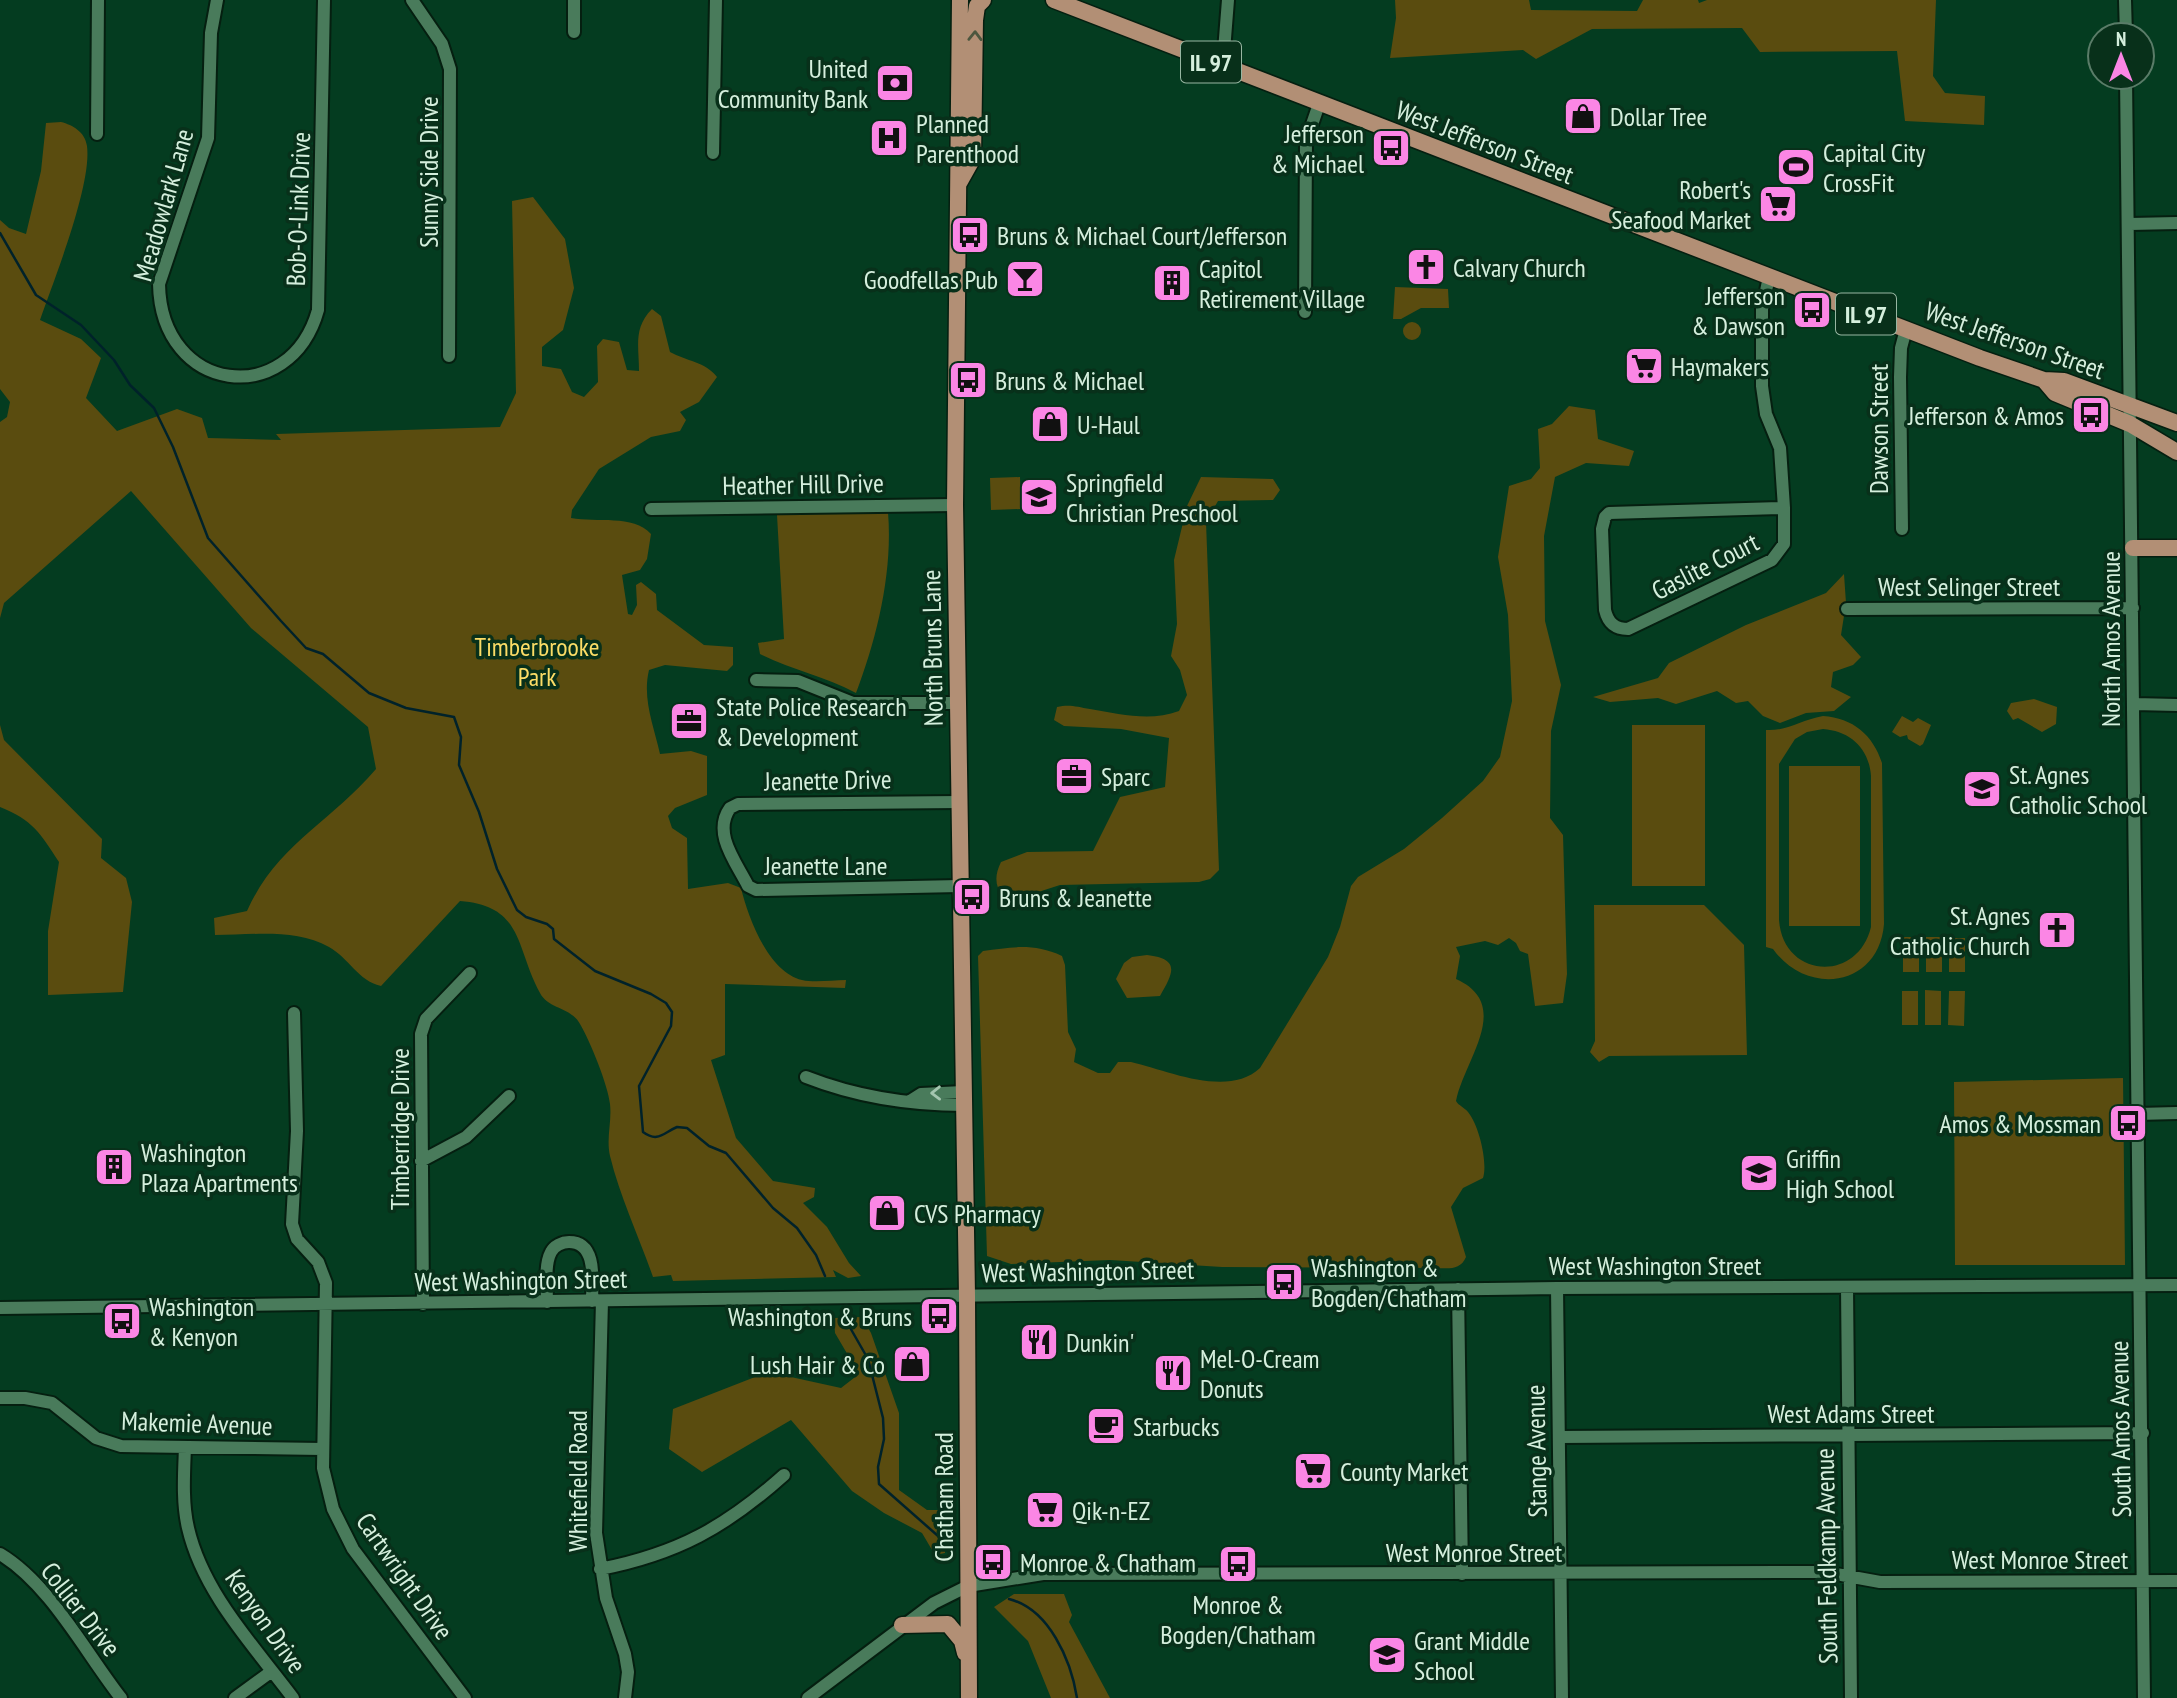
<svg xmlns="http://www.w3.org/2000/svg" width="2177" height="1698" font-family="'PT Sans Narrow',sans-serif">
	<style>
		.green { fill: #5a4c0f; fill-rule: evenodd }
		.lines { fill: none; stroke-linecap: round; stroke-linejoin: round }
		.stream { stroke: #00222a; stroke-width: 2.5 }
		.minor-casing { stroke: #051f10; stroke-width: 16 }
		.major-casing { stroke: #051f10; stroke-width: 19 }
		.minor { stroke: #497b5b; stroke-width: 12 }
		.major { stroke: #b28f75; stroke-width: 16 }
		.oneway { stroke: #4c563e }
		.oneway2 { stroke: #a4c6b0 }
		.labels { text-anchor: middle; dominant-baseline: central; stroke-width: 7; stroke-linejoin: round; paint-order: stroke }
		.shield { fill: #08301a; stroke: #98b6a2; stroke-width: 2 }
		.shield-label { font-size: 24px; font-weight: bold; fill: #d5efdd }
		.poi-label { font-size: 26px; fill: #d5efdd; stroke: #08301a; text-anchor: start }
		.street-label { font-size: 26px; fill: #d5efdd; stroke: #08301a }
		.park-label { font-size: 26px; fill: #fbdc66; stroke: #08301a }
	</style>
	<rect width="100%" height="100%" fill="#043c20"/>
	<!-- green -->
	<path class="green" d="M1395,0H1529L1531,10L1637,11L1643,0H1698L1699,3L1707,0H1936L1933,76L1945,93L1985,96L1984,125L1905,121L1897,51L1760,52L1742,28L1592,29L1536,59L1523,50L1390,58L1396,18Z
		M61,122C73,125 85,132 87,146C92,185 54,280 40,320L81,339L101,358L86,398L117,431L177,409L202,418L208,438L281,440L276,434L500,427L516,393L512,201L533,197L565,239L574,288L563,330L542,347V366L561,369L572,392L584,397L598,382L597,346L603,339L619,342L627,370L639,371C639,347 633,328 652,309L661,316L670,352C686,361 706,362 717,377L699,402L680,412L686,420L680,431L651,437L599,469L572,510L571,518C597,523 633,514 651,534L647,559L640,570L622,575L628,614L632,615L637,605L636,585L641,582L656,594L657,610L704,645L733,647V665L727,671L665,665L649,670C642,699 654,726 660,754L691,751L707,756V795L675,808L668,816L672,828L687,838L688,889L728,883L741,888C748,917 768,972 802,980C815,983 832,980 846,980L845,988L725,984V1055L711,1060L736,1138L773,1181L815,1188L814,1197L803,1203L827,1227L849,1263L861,1276L848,1278L833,1270L836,1277L673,1281L671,1275L653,1277C639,1237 620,1197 610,1156C606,1138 612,1122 610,1104C608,1085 590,1041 580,1024C571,1007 548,1009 540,993C515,947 524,906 460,901L381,986C358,981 349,958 329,947C295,928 252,935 215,935L214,918L247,911C277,844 330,823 376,769L368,727L251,628L131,491L4,603L0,618V422L7,417L10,402L0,389V220L9,228L26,234L41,171L46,123Z
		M1395,287L1448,289L1449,308H1421L1401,319H1393Z
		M1403 331a9 9 0 1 1 18 0a9 9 0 1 1-18 0Z
		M1569,406L1595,410L1598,439L1634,451L1629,466L1586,463L1555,477L1544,536L1545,621L1561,685L1551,731L1550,818L1563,835L1567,974L1563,1003L1535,1006L1528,954L1520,951L1516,943L1509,938L1498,945L1485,941L1456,947L1460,956L1456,979C1514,1005 1464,1060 1456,1101C1459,1106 1464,1107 1468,1112C1479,1125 1488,1163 1483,1178L1463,1188L1451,1207L1466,1257C1460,1271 1448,1268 1435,1268L1222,1267L1110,1260L1011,1264L987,1256L978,956L983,951C1012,947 1034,943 1062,956L1065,965L1068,1032L1076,1049L1074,1062L1098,1073H1110L1118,1062H1131C1169,1071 1228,1098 1260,1068L1328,957L1340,927L1351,886L1358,877L1404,849L1442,818L1483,781L1500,757L1512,701L1508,615L1498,557L1509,486L1531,479L1540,468L1538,429L1552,424Z
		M1020,477L1021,509L991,510L990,478Z
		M1201,477L1273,479L1280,490L1273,500L1218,501L1206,522L1219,870L1210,879L1199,882L1060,885L1026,896L1017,910C1000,896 990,884 1001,862L1027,852L1093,851L1120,797L1165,787L1169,738L1121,729L1064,726L1054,720L1057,707C1070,704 1077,707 1090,709C1120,714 1150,722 1179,711L1187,695L1180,670L1171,656L1177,624L1174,560L1187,506Z
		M888,512C893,572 877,638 856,693C825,676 791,670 760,654L758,643L784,639L777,515Z
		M1844,574L1846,603L1841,635L1861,657L1853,665L1833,672L1831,687L1851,697L1834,711L1806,713L1780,723L1763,716L1748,701L1736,703L1717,691L1676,704L1658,698L1610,702L1593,697L1658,678L1669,663L1746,625L1826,593Z
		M2034,699L2057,707L2056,724L2042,732L2018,718L2013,720L2007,711L2011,703Z
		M1823,716C1853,718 1873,735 1882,763L1884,924C1879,987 1807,997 1773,949L1766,947V730C1789,731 1800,720 1823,716ZM1823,729C1850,731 1869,748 1871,776V927C1857,984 1783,978 1779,920V764L1795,739L1807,732Z
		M1902,716L1913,722L1918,718L1931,725L1923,744L1920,746L1908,739L1907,735L1900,737L1892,732Z
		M0,725L4,740L102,839L101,858L126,878L132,902L123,992L48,995V931L59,862C40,833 33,820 0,807Z
		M1632,725H1705V886H1632Z
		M1789,766H1860V926H1789Z
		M1594,905H1704L1744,945L1747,1055L1609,1056L1599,1062L1590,1052L1595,1041Z
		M1903,937H1919V972H1903Z
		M1926,937H1942V972H1926Z
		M1949,938H1965V972H1949Z
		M1147,955C1180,959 1174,972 1160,996L1127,998L1116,979L1124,963L1132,957Z
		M1925,990L1941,991V1025H1925Z
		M1902,991H1918V1025H1902Z
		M1949,991H1965L1964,1026L1948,1025Z
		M2123,1078L2125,1265H1955L1954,1082Z
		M862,1317L871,1333L899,1413V1490L927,1510H945V1553L935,1555L922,1533L884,1513L852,1491L791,1420L702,1472L669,1449L673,1409L768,1372L841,1388L859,1374L835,1333L834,1318Z
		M1014,1594H1064L1072,1615L1069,1622L1110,1698H1051L1028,1641L994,1607Z"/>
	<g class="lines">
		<!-- stream -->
		<path class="stream" d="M0,233L36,295L81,325L114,360L130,385L154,408L173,447L208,538L281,621L306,648L323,654L369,693L406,708L454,717L461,737L459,765L479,812L497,869L517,910L526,917L547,924L553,929L554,939L595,971L651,994L666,1003L672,1012L671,1026L639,1086L643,1132C658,1143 663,1133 677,1127L687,1128L709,1146L726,1153L773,1208L797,1228L816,1255L825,1276
			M844,1317L868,1359L883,1418L884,1439L878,1467L879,1484L946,1543
			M1009,1599C1049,1609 1071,1660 1077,1698"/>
		<!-- minor casing -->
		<g class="minor-casing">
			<path id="minor" d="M217,0L211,33L208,138L159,284C161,394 290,410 318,310L324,0
				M412,0L442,44L450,69L449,356
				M574,0V32
				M2125,0L2126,35
				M1219,65L1224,51L1228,0
				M2126,77L2144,1698
				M97,134L98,0
				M713,153L716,0
				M2130,224L2177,223
				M1769,277L1762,309V386L1766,414L1780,448L1784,508
				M1305,312L1306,142L1319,104
				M1784,508V544L1772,560L1628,629C1615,629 1608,623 1605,610L1602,529L1605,517L1609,513Z
				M651,509L955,505
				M1902,529L1900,377L1901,348L1906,329
				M1847,609L2133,608
				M756,680L798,681L853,703H958
				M2134,704L2177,705
				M959,802L738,804L730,808C712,833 736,862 748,886L756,890L960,886
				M294,1013L297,1131L292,1224L297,1239L318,1262L326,1283L323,1468L333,1509L353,1549L465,1698
				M806,1077C857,1097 909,1105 964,1105
				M910,1101L921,1094L963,1092
				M2137,1114L2177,1113
				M421,1161L466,1137L509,1096
				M1847,1287L1851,1698
				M1557,1288L1562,1698
				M1458,1289L1462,1574
				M602,1301L596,1533L606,1598L625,1654L628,1672L625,1698
				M547,1302C547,1288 544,1265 551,1252C554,1246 562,1242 569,1242C598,1242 592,1282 592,1301
				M423,1304L421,1034L426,1019L470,973
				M0,1308L1557,1288L2177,1285
				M0,1398H25L52,1403L96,1438L121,1446L322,1449
				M1560,1437L2143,1433
				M185,1447C184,1474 182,1502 188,1528C203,1593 254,1646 293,1698
				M0,1554C50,1584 85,1652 121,1698
				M600,1569C677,1554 726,1527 784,1475
				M235,1698L272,1671
				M808,1698L934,1603L968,1586L1043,1574L1825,1572L1880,1582L2177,1581"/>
		</g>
		<!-- major casing -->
		<g class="major-casing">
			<path id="major" d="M960,0L955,505L967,1296L969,1698
				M1054,0L1980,358L2044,380L2064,381L2177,423
				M959,183L973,158L975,20L977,6L983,0
				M2044,380L2055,393L2130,424L2177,452
				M2133,548H2177
				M902,1625L948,1624L962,1641L965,1653"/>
		</g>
		<!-- minor -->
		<use href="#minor" class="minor"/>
		<!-- major -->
		<use href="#major" class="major"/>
	</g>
	<!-- one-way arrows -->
	<defs><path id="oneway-chevron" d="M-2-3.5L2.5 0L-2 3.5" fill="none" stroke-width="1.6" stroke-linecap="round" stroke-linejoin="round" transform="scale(1.75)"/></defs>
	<use class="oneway" href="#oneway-chevron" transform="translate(975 36) rotate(-89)"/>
	<use class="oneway2" href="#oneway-chevron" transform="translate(936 1093) rotate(179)"/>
	<!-- icons -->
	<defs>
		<g id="bank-square" transform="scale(2.0125)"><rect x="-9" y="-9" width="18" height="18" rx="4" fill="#fb86e5" stroke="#08301a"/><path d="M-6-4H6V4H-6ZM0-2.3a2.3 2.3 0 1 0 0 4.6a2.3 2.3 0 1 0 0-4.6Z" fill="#111"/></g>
		<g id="shop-square" transform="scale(2.0125)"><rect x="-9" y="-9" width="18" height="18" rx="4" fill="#fb86e5" stroke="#08301a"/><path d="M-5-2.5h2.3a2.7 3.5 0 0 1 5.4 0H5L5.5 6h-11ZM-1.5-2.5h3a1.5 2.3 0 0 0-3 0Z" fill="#111"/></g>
		<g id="hospital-square" transform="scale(2.0125)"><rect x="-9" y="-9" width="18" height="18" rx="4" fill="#fb86e5" stroke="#08301a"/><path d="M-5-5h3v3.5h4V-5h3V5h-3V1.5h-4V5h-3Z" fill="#111"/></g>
		<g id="bus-square" transform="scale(2.0125)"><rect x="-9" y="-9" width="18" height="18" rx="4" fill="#fb86e5" stroke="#08301a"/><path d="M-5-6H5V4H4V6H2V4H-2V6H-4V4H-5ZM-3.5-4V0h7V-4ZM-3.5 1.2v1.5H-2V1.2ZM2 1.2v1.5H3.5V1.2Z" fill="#111"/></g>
		<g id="stadium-square" transform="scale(2.0125)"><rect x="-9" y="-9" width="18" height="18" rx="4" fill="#fb86e5" stroke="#08301a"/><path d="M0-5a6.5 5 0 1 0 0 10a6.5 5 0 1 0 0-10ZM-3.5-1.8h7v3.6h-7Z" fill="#111"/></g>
		<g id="supermarket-square" transform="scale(2.0125)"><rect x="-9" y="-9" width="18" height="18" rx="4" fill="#fb86e5" stroke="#08301a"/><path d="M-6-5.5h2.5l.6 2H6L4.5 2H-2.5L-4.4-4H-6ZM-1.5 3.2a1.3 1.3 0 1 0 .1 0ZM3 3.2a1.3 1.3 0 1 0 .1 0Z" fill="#111"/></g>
		<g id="church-square" transform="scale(2.0125)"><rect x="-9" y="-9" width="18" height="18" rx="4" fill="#fb86e5" stroke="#08301a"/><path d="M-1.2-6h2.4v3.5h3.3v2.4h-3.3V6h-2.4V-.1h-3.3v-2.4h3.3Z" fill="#111"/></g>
		<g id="bar-square" transform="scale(2.0125)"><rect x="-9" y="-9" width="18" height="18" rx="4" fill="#fb86e5" stroke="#08301a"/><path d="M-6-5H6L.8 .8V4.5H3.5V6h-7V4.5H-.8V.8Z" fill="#111"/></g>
		<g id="building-square" transform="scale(2.0125)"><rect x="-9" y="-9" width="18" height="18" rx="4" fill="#fb86e5" stroke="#08301a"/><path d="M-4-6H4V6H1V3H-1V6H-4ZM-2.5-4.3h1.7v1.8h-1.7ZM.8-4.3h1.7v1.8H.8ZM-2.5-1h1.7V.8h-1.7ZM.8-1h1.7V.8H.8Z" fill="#111"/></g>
		<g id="school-square" transform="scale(2.0125)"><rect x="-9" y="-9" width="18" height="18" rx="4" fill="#fb86e5" stroke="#08301a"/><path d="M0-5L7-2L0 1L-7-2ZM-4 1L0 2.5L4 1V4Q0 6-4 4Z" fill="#111"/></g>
		<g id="office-square" transform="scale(2.0125)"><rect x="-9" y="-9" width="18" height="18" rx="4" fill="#fb86e5" stroke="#08301a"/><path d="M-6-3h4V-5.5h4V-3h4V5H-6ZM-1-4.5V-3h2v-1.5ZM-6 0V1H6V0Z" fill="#111"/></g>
		<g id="restaurant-square" transform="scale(2.0125)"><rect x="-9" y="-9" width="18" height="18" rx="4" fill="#fb86e5" stroke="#08301a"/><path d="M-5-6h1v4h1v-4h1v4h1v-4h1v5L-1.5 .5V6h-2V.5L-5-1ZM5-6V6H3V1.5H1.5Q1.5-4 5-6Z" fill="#111"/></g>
		<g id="cafe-square" transform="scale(2.0125)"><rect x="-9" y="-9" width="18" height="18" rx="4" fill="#fb86e5" stroke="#08301a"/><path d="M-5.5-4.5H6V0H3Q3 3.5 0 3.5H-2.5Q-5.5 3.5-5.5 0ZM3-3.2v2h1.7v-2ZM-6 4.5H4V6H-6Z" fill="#111"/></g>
	</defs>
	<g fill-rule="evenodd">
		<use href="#bank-square" x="895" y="83"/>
		<use href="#shop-square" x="1583" y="116"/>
		<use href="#hospital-square" x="889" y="138"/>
		<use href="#bus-square" x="1391" y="148"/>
		<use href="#stadium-square" x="1796" y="167"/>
		<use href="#supermarket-square" x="1778" y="204"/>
		<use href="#bus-square" x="970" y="235"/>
		<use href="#church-square" x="1426" y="267"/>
		<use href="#bar-square" x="1025" y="279"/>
		<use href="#building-square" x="1172" y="283"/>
		<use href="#bus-square" x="1812" y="310"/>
		<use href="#supermarket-square" x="1644" y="366"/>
		<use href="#bus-square" x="968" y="380"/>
		<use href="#bus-square" x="2091" y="415"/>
		<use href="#shop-square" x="1050" y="424"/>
		<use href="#school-square" x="1039" y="497"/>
		<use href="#office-square" x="689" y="721"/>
		<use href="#office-square" x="1074" y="776"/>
		<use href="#school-square" x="1982" y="789"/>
		<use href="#bus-square" x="972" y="897"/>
		<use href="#church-square" x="2057" y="930"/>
		<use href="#bus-square" x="2128" y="1123"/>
		<use href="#building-square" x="114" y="1167"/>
		<use href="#school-square" x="1759" y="1173"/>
		<use href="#shop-square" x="887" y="1213"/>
		<use href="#bus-square" x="1284" y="1282"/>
		<use href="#bus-square" x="939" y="1316"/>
		<use href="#bus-square" x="122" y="1321"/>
		<use href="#restaurant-square" x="1039" y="1342"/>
		<use href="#shop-square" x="912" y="1364"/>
		<use href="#restaurant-square" x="1173" y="1373"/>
		<use href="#cafe-square" x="1106" y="1426"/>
		<use href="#supermarket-square" x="1313" y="1471"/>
		<use href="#supermarket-square" x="1045" y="1510"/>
		<use href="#bus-square" x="993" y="1562"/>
		<use href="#bus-square" x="1238" y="1564"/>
		<use href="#school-square" x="1387" y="1655"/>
	</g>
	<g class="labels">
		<!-- shield labels -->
		<g class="shield">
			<rect x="1181" y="41.5" width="60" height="41" rx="5"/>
			<rect x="1836" y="293.5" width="60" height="41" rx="5"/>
		</g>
		<g class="shield-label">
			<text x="1211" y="62">IL 97</text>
			<text x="1866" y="314">IL 97</text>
		</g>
		<!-- poi labels -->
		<g class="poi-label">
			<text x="868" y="68" text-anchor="end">United<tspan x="868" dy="30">Community Bank</tspan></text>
			<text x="1610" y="116">Dollar Tree</text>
			<text x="916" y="123">Planned<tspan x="916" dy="30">Parenthood</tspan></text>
			<text x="1364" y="133" text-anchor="end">Jefferson<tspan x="1364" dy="30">&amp; Michael</tspan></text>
			<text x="1823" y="152">Capital City<tspan x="1823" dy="30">CrossFit</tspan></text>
			<text x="1751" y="189" text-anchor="end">Robert's<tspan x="1751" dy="30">Seafood Market</tspan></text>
			<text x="997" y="235">Bruns &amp; Michael Court/Jefferson</text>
			<text x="1453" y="267">Calvary Church</text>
			<text x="1199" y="268">Capitol<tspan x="1199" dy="30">Retirement Village</tspan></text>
			<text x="998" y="279" text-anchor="end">Goodfellas Pub</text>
			<text x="1785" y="295" text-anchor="end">Jefferson<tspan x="1785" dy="30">&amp; Dawson</tspan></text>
			<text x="1671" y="366">Haymakers</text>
			<text x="995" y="380">Bruns &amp; Michael</text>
			<text x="2064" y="415" text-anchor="end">Jefferson &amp; Amos</text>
			<text x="1077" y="424">U-Haul</text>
			<text x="1066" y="482">Springfield<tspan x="1066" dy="30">Christian Preschool</tspan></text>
			<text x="716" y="706">State Police Research<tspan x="716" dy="30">&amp; Development</tspan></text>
			<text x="2009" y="774">St. Agnes<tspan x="2009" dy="30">Catholic School</tspan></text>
			<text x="1101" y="776">Sparc</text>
			<text x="999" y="897">Bruns &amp; Jeanette</text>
			<text x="2030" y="915" text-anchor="end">St. Agnes<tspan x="2030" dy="30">Catholic Church</tspan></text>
			<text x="2101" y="1123" text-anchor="end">Amos &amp; Mossman</text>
			<text x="141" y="1152">Washington<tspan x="141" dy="30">Plaza Apartments</tspan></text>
			<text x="1786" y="1158">Griffin<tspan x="1786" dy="30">High School</tspan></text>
			<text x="914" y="1213">CVS Pharmacy</text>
			<text x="1311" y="1267">Washington &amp;<tspan x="1311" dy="30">Bogden/Chatham</tspan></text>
			<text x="149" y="1306">Washington<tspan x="149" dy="30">&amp; Kenyon</tspan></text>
			<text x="912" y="1316" text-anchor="end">Washington &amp; Bruns</text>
			<text x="1066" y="1342">Dunkin'</text>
			<text x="1200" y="1358">Mel-O-Cream<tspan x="1200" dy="30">Donuts</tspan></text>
			<text x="885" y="1364" text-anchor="end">Lush Hair &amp; Co</text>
			<text x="1133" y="1426">Starbucks</text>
			<text x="1340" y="1471">County Market</text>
			<text x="1072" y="1510">Qik-n-EZ</text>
			<text x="1020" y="1562">Monroe &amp; Chatham</text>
			<text x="1238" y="1604" text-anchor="middle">Monroe &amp;<tspan x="1238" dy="30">Bogden/Chatham</tspan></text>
			<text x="1414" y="1640">Grant Middle<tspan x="1414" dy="30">School</tspan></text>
		</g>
		<!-- street labels -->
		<g class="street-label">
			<text transform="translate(1485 142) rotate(21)">West Jefferson Street</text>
			<text transform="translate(428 172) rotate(-90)">Sunny Side Drive</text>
			<text transform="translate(163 205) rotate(-74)">Meadowlark Lane</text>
			<text transform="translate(298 209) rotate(-88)">Bob-O-Link Drive</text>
			<text transform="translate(2015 340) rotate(19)">West Jefferson Street</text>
			<text transform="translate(1878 429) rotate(-90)">Dawson Street</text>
			<text transform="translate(803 484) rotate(-1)">Heather Hill Drive</text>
			<text transform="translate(1705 566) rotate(-27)">Gaslite Court</text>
			<text x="1969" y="586">West Selinger Street</text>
			<text transform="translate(2110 639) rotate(-90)">North Amos Avenue</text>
			<text transform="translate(932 648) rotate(-91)">North Bruns Lane</text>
			<text transform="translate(828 780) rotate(-1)">Jeanette Drive</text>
			<text x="826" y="865">Jeanette Lane</text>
			<text transform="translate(399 1129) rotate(-90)">Timberridge Drive</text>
			<text x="1655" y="1265">West Washington Street</text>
			<text transform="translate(1088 1271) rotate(-1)">West Washington Street</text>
			<text transform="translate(521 1280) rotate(-1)">West Washington Street</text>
			<text x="1851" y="1413">West Adams Street</text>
			<text transform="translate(197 1423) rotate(2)">Makemie Avenue</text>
			<text transform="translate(2120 1429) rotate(-91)">South Amos Avenue</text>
			<text transform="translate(1536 1451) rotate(-91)">Stange Avenue</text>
			<text transform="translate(577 1481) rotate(-90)">Whitefield Road</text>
			<text transform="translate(943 1497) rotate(-90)">Chatham Road</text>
			<text x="1474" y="1552">West Monroe Street</text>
			<text transform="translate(1826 1556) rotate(-91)">South Feldkamp Avenue</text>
			<text x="2040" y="1559">West Monroe Street</text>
			<text transform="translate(405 1576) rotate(55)">Cartwright Drive</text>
			<text transform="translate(81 1609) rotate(52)">Collier Drive</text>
			<text transform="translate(266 1621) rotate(55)">Kenyon Drive</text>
		</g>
		<!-- park labels -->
		<g class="park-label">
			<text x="537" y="646">Timberbrooke<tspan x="537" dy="30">Park</tspan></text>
		</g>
	</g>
	<!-- north arrow -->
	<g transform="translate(2121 56)"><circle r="33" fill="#08301a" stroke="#5a7c68" stroke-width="2"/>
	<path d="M0-5L12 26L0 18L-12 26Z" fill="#fb86e5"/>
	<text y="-10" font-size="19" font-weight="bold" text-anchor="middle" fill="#d5efdd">N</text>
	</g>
</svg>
